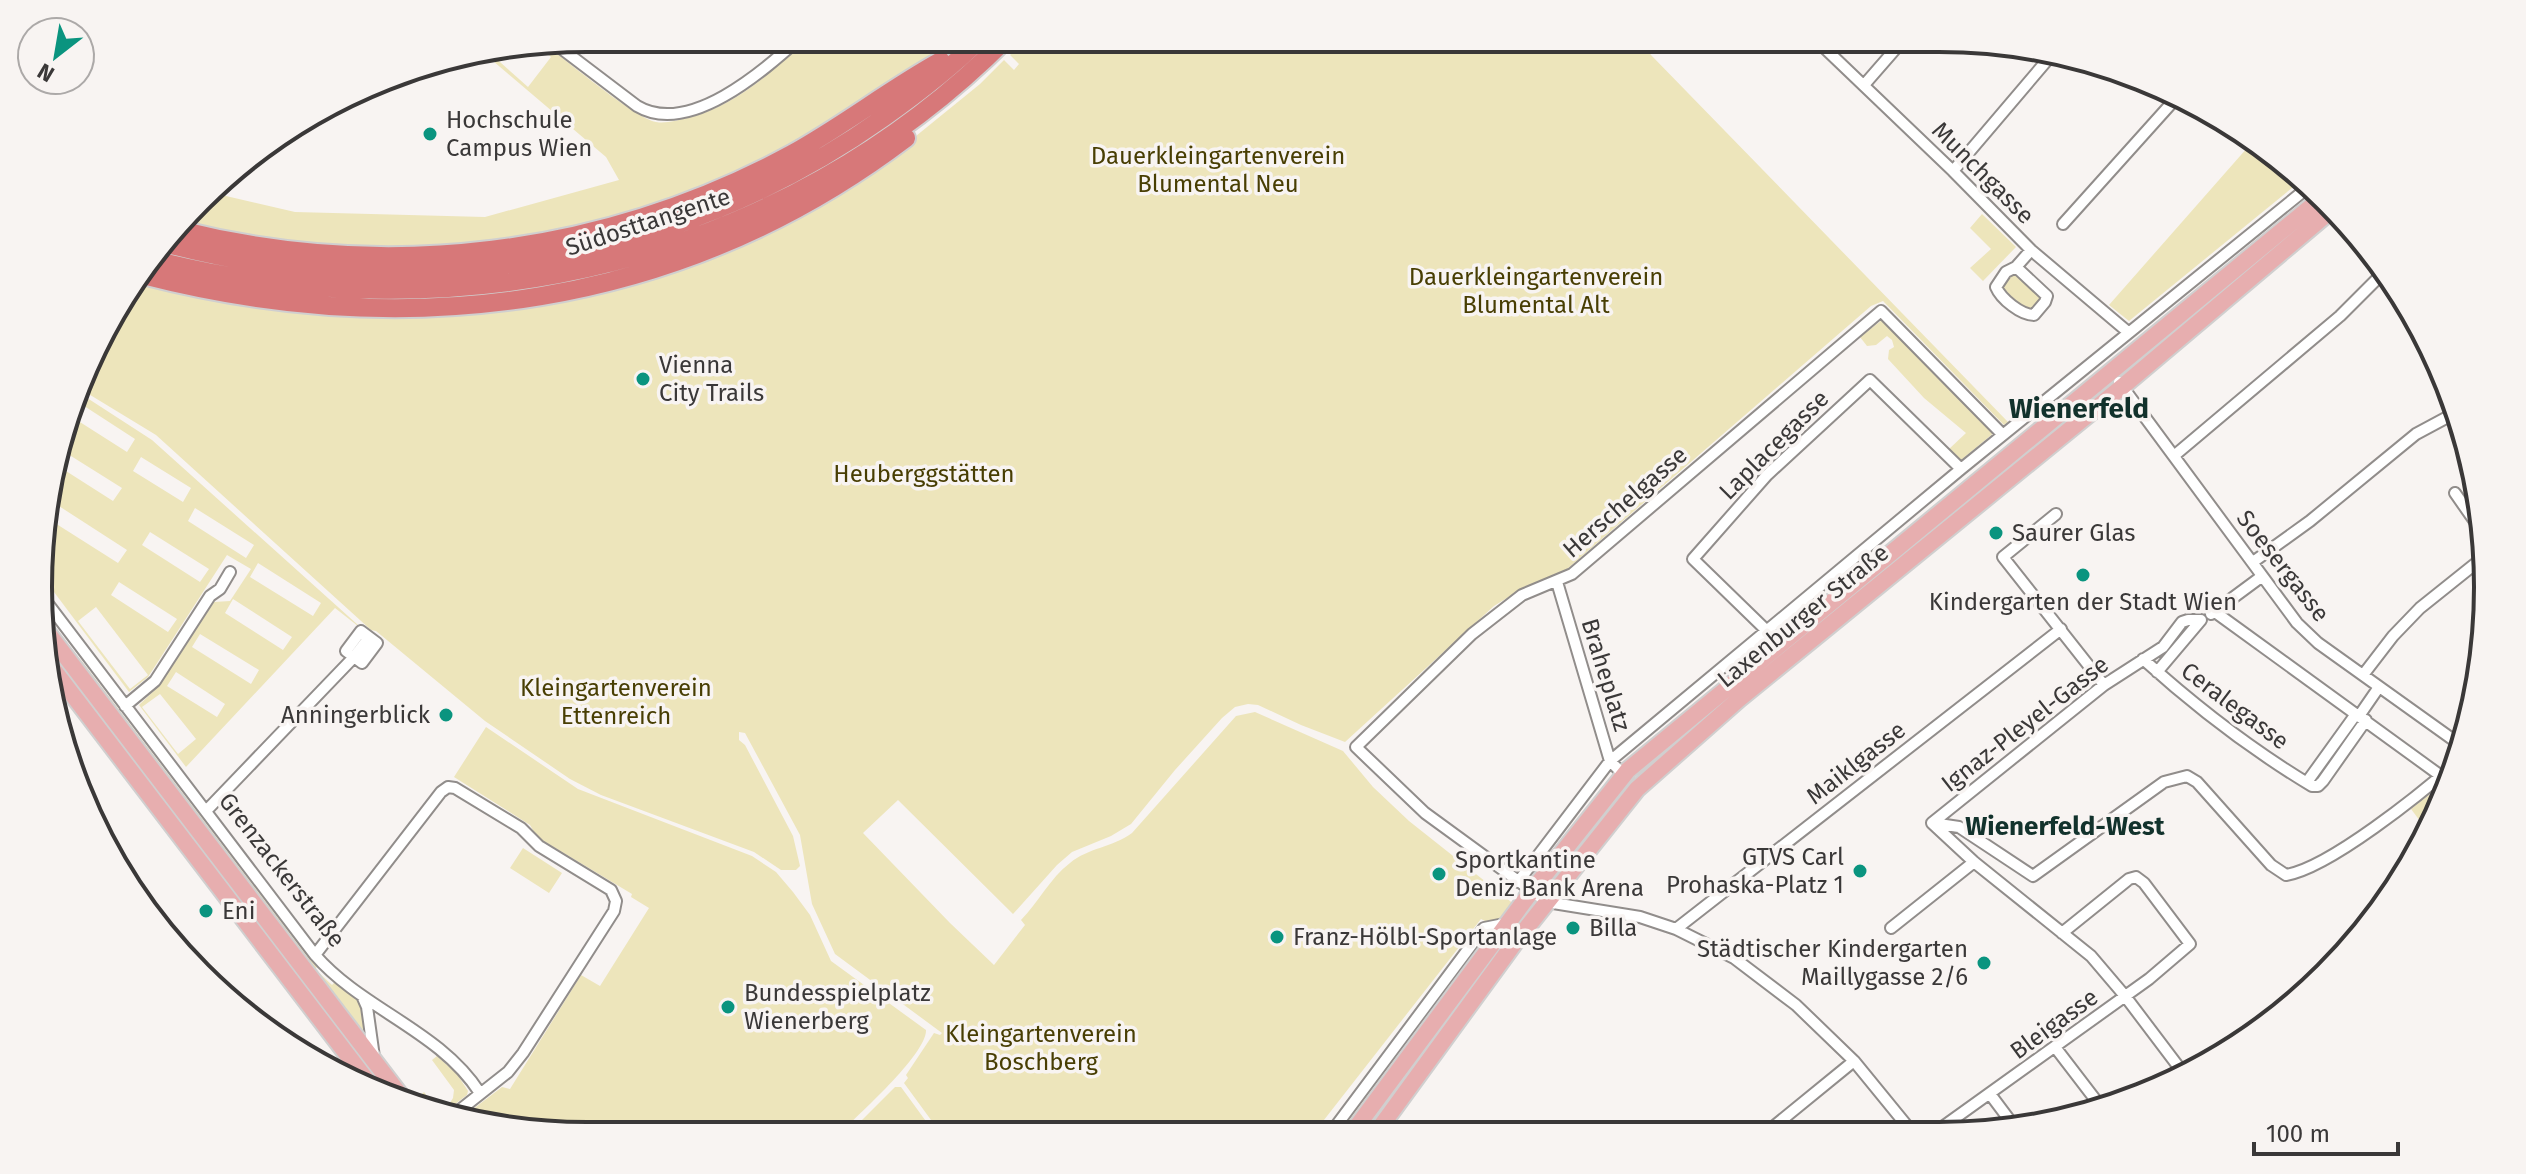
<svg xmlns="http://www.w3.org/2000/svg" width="2526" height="1174" font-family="'Fira Sans',sans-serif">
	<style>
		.green { fill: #ede5bb; fill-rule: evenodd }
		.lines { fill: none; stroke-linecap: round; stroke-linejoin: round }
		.minor-casing { stroke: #918d8b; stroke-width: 14 }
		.primary-casing { stroke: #d0cfcf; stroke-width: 20 }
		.motorway-casing { stroke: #d0cfcf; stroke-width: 22 }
		.minor { stroke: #fff; stroke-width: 10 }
		.primary { stroke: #e7aeaf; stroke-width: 16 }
		.motorway { stroke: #d77879; stroke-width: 18 }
		.poi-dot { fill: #0a947f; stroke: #f8f4f2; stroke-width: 3 }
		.labels { text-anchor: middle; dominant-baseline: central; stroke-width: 7; stroke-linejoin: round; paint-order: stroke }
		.poi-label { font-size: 24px; fill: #3a3838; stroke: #f8f4f2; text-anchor: start }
		.park-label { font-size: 24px; fill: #483e03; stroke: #f8f4f2 }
		.street-label { font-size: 24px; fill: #3a3838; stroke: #f8f4f2 }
		.neighbourhood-label { font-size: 26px; font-weight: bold; fill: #12322c; stroke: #f8f4f2 }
		.quarter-label { font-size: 28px; font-weight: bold; fill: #12322c; stroke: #f8f4f2 }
		.rim { fill: none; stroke: #3a3838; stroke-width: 4 }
	</style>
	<rect width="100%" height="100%" fill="#f8f4f2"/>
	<!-- green -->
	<path class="green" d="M807,38H955L918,67L775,159L635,215L469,248L307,247L184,225L214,188L226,196L295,212L485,217L619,180L606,157L486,55L491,54L528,87L551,57L538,46L546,45C567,61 635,118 656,122C666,124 677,120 687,118C736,106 772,72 807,38Z
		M1027,38H1640L1651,55L2008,422L2004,425L1883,301L1871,306L1566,570L1523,588L1494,606L1345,742L1301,725L1258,705L1248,704L1235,707L1222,718L1175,770L1131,824L1111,836L1072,852L1057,865L1013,914L898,800L863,833L950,923L994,965L1025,925L1021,920C1038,903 1050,878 1070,863C1088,848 1113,847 1132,833L1236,716L1255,712L1343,751L1373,787L1409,821L1515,905L1506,918L1487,922L1481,919L1313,1134L942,1135L904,1083L908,1078L906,1075L934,1033L940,1035L942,1033L835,954L812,904L800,835L745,733L739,732V740L745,745L793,836L800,866L796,870H781L754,852L601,795L570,779L485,721L376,631L371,630L156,435L82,390L111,313L138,280L249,304L565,298L681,268L741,243L798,216L868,175L980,84L1004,60L1014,70L1019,64L1010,55Z
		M2255,139L2303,179L2129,321L2109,305Z
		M1982,214L2016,247L1983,281L1970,268L1991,249L1970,228Z
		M2013,275L2017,276L2041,296L2034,310L2026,309L2003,289V284Z
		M1882,320L1886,321L1995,432L1960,461L1948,450L1966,433L1924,398L1888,359L1889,350L1894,347L1892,340L1887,336L1876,345L1867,346L1860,337Z
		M81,394L152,440L368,634L335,608L186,767L139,705L160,685L214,602L230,601L251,569L227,555L148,677L129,692L45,580L47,518L118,563L127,550L48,499V480L55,464L113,501L122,488L63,451L55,463L75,429L69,426L72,417L127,452L135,439L78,402ZM141,457L191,488L183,502L133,471ZM195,508L254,545L246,558L188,521ZM150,532L209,569L200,582L142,545ZM258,563L321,603L313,616L250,577ZM119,582L177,619L168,632L111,595ZM233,599L292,637L283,650L225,613ZM96,607L148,675L130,689L78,621ZM200,634L259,670L251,684L192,647ZM176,672L225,704L217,717L167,686ZM160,694L196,739L178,754L142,707Z
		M43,637L378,1079L347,1044L43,648Z
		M81,660L299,945H303L319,965L315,969L332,985L336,981L363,1004L366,1036L79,662Z
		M486,727L578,789L752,856L776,872L793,892L810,915L831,961L926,1030C927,1054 857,1116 838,1135L587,1136L479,1125L460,1119L502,1087L510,1089L581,975L600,986L649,908L631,897L632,894L537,837L530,825L454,777Z
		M2439,787L2446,797L2426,829L2411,809Z
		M523,848L562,873L549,893L510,868Z
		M1487,933L1491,937L1343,1133H1336Z
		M437,1056L457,1074L468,1091L467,1095L442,1114L435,1112L422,1094L424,1092C431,1101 436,1110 448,1106L453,1098L454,1090L432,1060Z
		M895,1087H901L936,1135H847Z"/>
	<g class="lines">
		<!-- minor casing -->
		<g class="minor-casing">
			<path id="minor" d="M1814,38L1953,171L2031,250L2128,332
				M554,43L637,106C689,137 763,71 800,38
				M1864,85L1905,38
				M1953,171L2055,51
				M2063,224L2178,96
				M2016,267L2047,296L2045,302L2034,315C2021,315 2001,299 1996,287L2006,272L2016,267L2031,250
				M2119,382L2297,623L2318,643L2462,746
				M2175,455L2340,316L2386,270
				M2455,493L2483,533
				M2056,514L2003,557L2104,685
				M2253,562L2310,521L2416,434L2457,412
				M1557,582L1610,761L1624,775
				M45,600L315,955C363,1010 439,1030 480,1093
				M2215,612L2441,776
				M2211,614L2261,577
				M1766,630L1693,559L1767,475L1870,380L1961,469
				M361,631L377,643L362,663L346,651Z
				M2143,659C2195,706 2252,750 2312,786H2318L2323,781L2366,720
				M2363,675L2393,636L2420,608L2485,556
				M125,706L155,681L210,596L220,589L230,572
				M2359,716L2379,687
				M2307,782L2356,714
				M206,811L354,657L367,640
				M1932,823L1959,827L2033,876L2164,782L2187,776L2197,782L2271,865L2286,875C2329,868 2422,793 2457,762
				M1932,823L2104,685L2163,647L2182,622L2188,620H2201L2157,672
				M1932,823L1974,862L2091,956L2125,996L2184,1074
				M1518,882L1610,761L1961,469L2311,185
				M1891,928L1974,862
				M1676,929L2061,629
				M315,955L441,792L448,787L455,788L521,828L539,846L611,890L616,901L614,911L523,1053L508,1072L451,1117
				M363,998L367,1007L374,1057
				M2055,1047L2101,1107
				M1990,1094L2017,1130
				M1937,1131L2149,979L2190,944L2144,883L2136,877L2129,879L2062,933
				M1767,1132L1854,1061
				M1912,1132L1854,1061L1796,1005L1734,958L1676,929L1640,917L1547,902L1425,813L1356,747L1472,634L1522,595L1572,574L1881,311L2003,435
				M1330,1134L1484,928L1509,923"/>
		</g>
		<!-- primary casing -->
		<g class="primary-casing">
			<path id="primary" d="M44,628L407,1104
				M43,656L378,1095
				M1352,1133L1531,892L1628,770L2324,196
				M1376,1133L1513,945L1637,789L1739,699L2122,387L2334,208"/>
		</g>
		<!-- motorway casing -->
		<g class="motorway-casing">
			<path id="motorway" d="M179,230C387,282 603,256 792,154C843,126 890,89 941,61
				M168,244C411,308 676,265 883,118C917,94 951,68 981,38
				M154,260C459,338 783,263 1007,38
				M143,275C411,344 682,308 906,138"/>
		</g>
		<!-- minor -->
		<use href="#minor" class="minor"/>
		<!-- primary -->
		<use href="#primary" class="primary"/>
		<!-- motorway -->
		<use href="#motorway" class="motorway"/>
	</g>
	<!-- markers -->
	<g class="poi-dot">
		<circle cx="430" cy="134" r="8"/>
		<circle cx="643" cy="379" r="8"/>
		<circle cx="1996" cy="533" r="8"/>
		<circle cx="2083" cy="575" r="8"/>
		<circle cx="446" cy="715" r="8"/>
		<circle cx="1860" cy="871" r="8"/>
		<circle cx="1439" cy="874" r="8"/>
		<circle cx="206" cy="911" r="8"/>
		<circle cx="1573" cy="928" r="8"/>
		<circle cx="1277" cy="937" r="8"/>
		<circle cx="1984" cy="963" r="8"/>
		<circle cx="728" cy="1007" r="8"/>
	</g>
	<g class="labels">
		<!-- poi labels -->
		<g class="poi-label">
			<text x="446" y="120">Hochschule<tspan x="446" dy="28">Campus Wien</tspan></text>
			<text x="659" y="365">Vienna<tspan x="659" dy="28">City Trails</tspan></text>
			<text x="2012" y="533">Saurer Glas</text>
			<text x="2083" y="602" text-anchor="middle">Kindergarten der Stadt Wien</text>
			<text x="430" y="715" text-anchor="end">Anningerblick</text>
			<text x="1844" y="857" text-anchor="end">GTVS Carl<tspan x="1844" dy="28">Prohaska-Platz 1</tspan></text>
			<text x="1455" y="860">Sportkantine<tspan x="1455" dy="28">Deniz Bank Arena</tspan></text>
			<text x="222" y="911">Eni</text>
			<text x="1589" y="928">Billa</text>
			<text x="1293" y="937">Franz-Hölbl-Sportanlage</text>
			<text x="1968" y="949" text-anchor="end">Städtischer Kindergarten<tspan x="1968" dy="28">Maillygasse 2/6</tspan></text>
			<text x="744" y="993">Bundesspielplatz<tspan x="744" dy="28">Wienerberg</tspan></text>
		</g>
		<!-- park labels -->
		<g class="park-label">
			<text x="1218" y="156">Dauerkleingartenverein<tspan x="1218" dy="28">Blumental Neu</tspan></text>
			<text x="1536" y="277">Dauerkleingartenverein<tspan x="1536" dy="28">Blumental Alt</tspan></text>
			<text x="924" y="474">Heuberggstätten</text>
			<text x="616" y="688">Kleingartenverein<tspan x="616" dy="28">Ettenreich</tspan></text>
			<text x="1041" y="1034">Kleingartenverein<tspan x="1041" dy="28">Boschberg</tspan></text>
		</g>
		<!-- street labels -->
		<g class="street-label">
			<text transform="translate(1983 173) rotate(45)">Munchgasse</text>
			<text transform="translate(648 222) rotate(-18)">Südosttangente</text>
			<text transform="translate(1774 445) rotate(-45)">Laplacegasse</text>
			<text transform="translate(1625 502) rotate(-41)">Herschelgasse</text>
			<text transform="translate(2283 566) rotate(52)">Soesergasse</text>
			<text transform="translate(1803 616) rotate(-39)">Laxenburger Straße</text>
			<text transform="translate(1606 675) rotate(73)">Braheplatz</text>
			<text transform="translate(2235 706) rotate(37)">Ceralegasse</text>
			<text transform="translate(2025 724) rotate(-38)">Ignaz-Pleyel-Gasse</text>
			<text transform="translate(1856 763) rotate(-38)">Maiklgasse</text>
			<text transform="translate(282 870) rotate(52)">Grenzackerstraße</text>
			<text transform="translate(2054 1024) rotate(-36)">Bleigasse</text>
		</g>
		<!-- neighbourhood labels -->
		<g class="neighbourhood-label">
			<text x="2065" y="826">Wienerfeld-West</text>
		</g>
		<!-- quarter labels -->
		<g class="quarter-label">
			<text x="2079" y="408">Wienerfeld</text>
		</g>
	</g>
	<!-- crop -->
	<path d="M0 0H2526V1174H0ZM587 52H1939A535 535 0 0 1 2474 587V587A535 535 0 0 1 1939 1122H587A535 535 0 0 1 52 587V587A535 535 0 0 1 587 52Z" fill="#f8f4f2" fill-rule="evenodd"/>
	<path class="rim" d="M587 52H1939A535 535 0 0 1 2474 587V587A535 535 0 0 1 1939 1122H587A535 535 0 0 1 52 587V587A535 535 0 0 1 587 52Z"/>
	<!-- north arrow -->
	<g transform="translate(56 56) rotate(211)"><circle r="38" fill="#f8f4f2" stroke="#aca9a8" stroke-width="2"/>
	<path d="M0-6L14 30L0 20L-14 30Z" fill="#0a947f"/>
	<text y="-12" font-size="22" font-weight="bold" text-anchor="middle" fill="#3a3838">N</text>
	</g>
	<!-- scale -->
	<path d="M2254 1142v12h144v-12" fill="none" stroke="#3a3838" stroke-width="4"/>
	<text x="2266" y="1142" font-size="24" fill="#3a3838" stroke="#f8f4f2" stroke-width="6" paint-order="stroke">100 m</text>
</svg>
